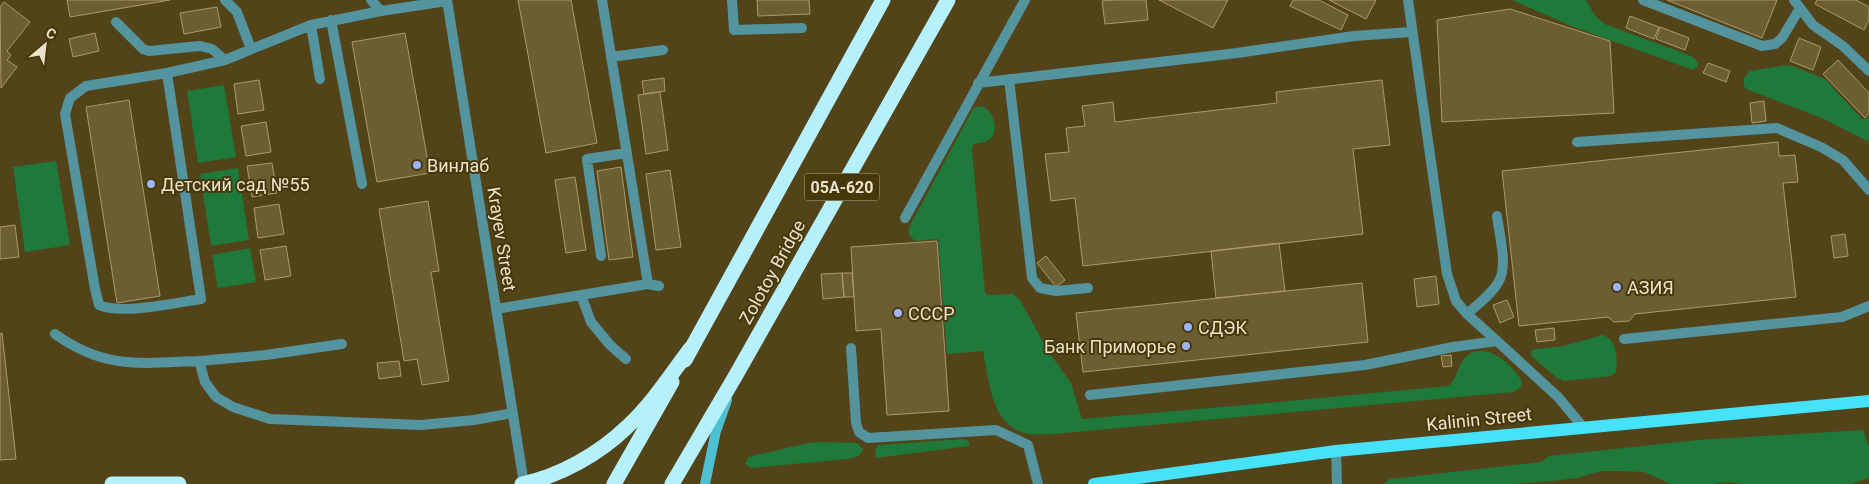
<svg xmlns="http://www.w3.org/2000/svg" width="1869" height="484" font-family="Roboto,sans-serif">
	<style>
		.green { fill: #1e793a }
		.building { fill: #6d5d32; stroke: #ab9a6e }
		.lines { fill: none; stroke-linecap: round; stroke-linejoin: round }
		.lane { stroke: #53949f; stroke-width: 10 }
		.street { stroke: #53949f; stroke-width: 10 }
		.secondary { stroke: #4fc0d2; stroke-width: 10 }
		.primary { stroke: #45e2f9; stroke-width: 12 }
		.highway { stroke: #b6f1fb; stroke-width: 15 }
		.highway-bridge { stroke: #b6f1fb; stroke-width: 15 }
		.poi-dot { fill: #9bb4fd; stroke: #47380b; stroke-width: 2 }
		.labels { text-anchor: middle; dominant-baseline: central; stroke-width: 4; stroke-linejoin: round; paint-order: stroke }
		.shield { fill: #47380b; stroke: #baaf91; stroke-width: 1 }
		.shield-label { font-size: 16px; font-weight: bold; fill: #ebe2cb }
		.poi-label { font-size: 18px; fill: #ebe2cb; stroke: #47380b; text-anchor: start }
		.street-label { font-size: 18px; fill: #ebe2cb; stroke: #47380b }
	</style>
	<rect width="100%" height="100%" fill="#524318"/>
	<!-- green -->
	<path class="green" d="M1512,0H1586C1594,13 1593,16 1607,25L1686,54L1693,57L1698,62V66L1693,70L1571,26Z
		M1787,65L1795,67L1825,79L1862,119H1866L1869,116V142L1824,119L1746,89C1741,82 1744,76 1750,71Z
		M224,85L236,157L198,163L187,91Z
		M982,106C992,110 999,127 992,137C987,143 979,142 973,145L972,149L985,292L988,295L1013,294L1020,300L1048,351L1071,383L1082,419L1257,404L1448,386C1457,379 1457,368 1463,360C1482,336 1512,364 1522,381L1521,387L1514,392L1054,434C1046,434 1037,435 1030,434C991,429 989,380 983,351L947,354L938,239L915,241L909,235V227L972,111L974,108Z
		M56,161L70,245L25,252L13,167Z
		M238,168L249,240L211,246L200,174Z
		M250,248L256,282L218,288L212,255Z
		M1602,335C1617,338 1618,359 1616,372L1611,376L1564,381L1557,378L1531,356V351L1536,349L1564,346Z
		M1863,430L1869,447V478L1851,484H1741L1727,482L1713,484H1671L1644,472L1615,471H1602L1577,478L1552,481L1515,484H1383L1390,479L1541,462L1549,456L1698,440Z
		M964,439L969,441V446L876,458L875,449L879,445Z
		M819,442L857,443L863,449C860,457 854,458 847,459L752,468L745,464L748,457L804,444Z"/>
	<!-- building -->
	<path class="building" d="M67,0H170L70,17Z
		M518,0H571L597,143L546,153Z
		M757,0H809L810,14L758,16Z
		M1115,0H1146L1148,20L1105,24L1102,1Z
		M1159,0H1228L1213,28Z
		M1293,0H1319L1348,15L1341,30L1290,6Z
		M1329,0H1376L1366,19Z
		M1667,0H1777L1762,38Z
		M1817,0H1856L1869,7V20L1864,30L1815,4Z
		M4,2L30,22L7,51L11,55L7,60L17,67L1,88L0,7Z
		M217,7L221,27L184,34L180,13Z
		M1510,9L1610,41L1614,113L1442,122L1437,20Z
		M1630,16L1659,27L1654,39L1626,28Z
		M1660,27L1689,38L1685,50L1656,39Z
		M95,33L99,51L73,57L69,39Z
		M405,33L430,173L377,182L352,42Z
		M1799,38L1821,47L1813,70L1790,61Z
		M1838,60L1869,93V113L1865,118L1823,74Z
		M1708,63L1730,71L1726,82L1703,73Z
		M664,78L665,91L644,94L642,81Z
		M259,80L264,110L238,114L234,84Z
		M1382,80L1390,145L1353,149L1363,234L1083,266L1075,198L1051,201L1045,154L1069,152L1066,128L1085,126L1082,106L1113,102L1115,122L1277,103L1276,92Z
		M660,92L668,150L646,154L638,95Z
		M129,100L160,296L117,303L86,107Z
		M1764,101L1766,121L1752,123L1750,103Z
		M266,122L271,152L246,156L241,126Z
		M1778,142L1779,156L1795,155L1798,182L1783,183L1796,297L1635,314L1629,321L1614,322L1608,317L1519,326L1502,171Z
		M272,163L277,193L252,197L247,166Z
		M621,167L633,257L609,260L597,171Z
		M670,170L681,247L656,250L646,174Z
		M575,177L586,250L566,253L555,180Z
		M428,201L439,271L431,272L449,381L422,385L417,359L404,361L379,209Z
		M279,204L284,234L258,238L254,208Z
		M15,225L19,257L0,259V227Z
		M1845,234L1848,256L1834,258L1831,236Z
		M937,241L949,411L887,415L881,329L856,331L851,247Z
		M1279,243L1285,291L1216,298L1211,251Z
		M286,246L291,276L265,280L260,250Z
		M1046,256L1065,280L1056,287L1037,263Z
		M842,273H852L854,297H844Z
		M842,273L844,297L823,299L821,274Z
		M1436,276L1439,304L1417,307L1414,279Z
		M1362,283L1368,342L1083,372L1076,313Z
		M1507,300L1514,317L1500,323L1493,305Z
		M1554,328L1555,340L1537,342L1535,330Z
		M2,333L16,459L0,460V334Z
		M1451,355L1452,366L1443,367L1441,356Z
		M399,361L401,376L379,379L377,363Z"/>
	<g class="lines">
		<!-- lane -->
		<path class="lane" d="M225,0L237,12L251,49
			M371,0L381,11L447,1
			M602,0L648,284
			M732,0L734,30L802,28
			M1408,0L1447,274L1456,301L1467,314L1497,341
			M1643,0L1762,46L1775,44L1782,38L1800,8
			M1794,0L1813,25L1843,46L1869,71
			M331,20L362,184
			M116,22L143,49L149,51L200,46L212,49L225,60
			M311,25L320,79
			M611,57L663,50
			M167,73L201,299C175,303 121,315 99,305L95,289L65,114L70,98L86,86L167,73L225,60L311,25L381,11
			M1009,79L1032,278L1040,288L1056,291L1088,288
			M978,83L1237,53L1354,36L1411,32
			M1577,142L1777,128L1821,147L1843,160L1869,190
			M905,218L1025,0
			M601,256L587,159L627,153
			M581,295L591,322L610,345L626,359
			M496,309L648,284L659,286
			M1467,314C1478,304 1492,294 1499,281C1508,266 1499,233 1497,216
			M55,334C105,370 142,363 199,361L205,382L216,397L233,407L270,419L421,425L474,420L513,413
			M1624,339L1842,317L1869,306
			M851,348L856,423L859,432L868,438L996,430L1028,445L1038,484
			M199,361L266,355L342,344
			M1090,395L1365,365L1453,347L1497,341L1558,397L1583,427"/>
		<!-- street -->
		<path class="street" d="M447,0L524,484
			M1336,451L1337,484"/>
		<!-- secondary -->
		<path class="secondary" d="M705,484L716,431L727,400"/>
		<!-- primary -->
		<path class="primary" d="M1094,484L1336,451L1869,401"/>
		<!-- highway -->
		<path class="highway" d="M685,360L883,0
			M112,484H179
			M614,484L672,382
			M672,484L736,375L948,0"/>
		<!-- highway-bridge -->
		<path class="highway-bridge" d="M522,484C560,476 599,454 627,427C651,405 670,376 690,349"/>
	</g>
	<!-- markers -->
	<g class="poi-dot">
		<circle cx="417" cy="165" r="5"/>
		<circle cx="151" cy="184" r="5"/>
		<circle cx="1617" cy="287" r="5"/>
		<circle cx="898" cy="313" r="5"/>
		<circle cx="1188" cy="327" r="5"/>
		<circle cx="1186" cy="346" r="5"/>
	</g>
	<g class="labels">
		<!-- shield labels -->
		<rect class="shield" x="804.5" y="173.5" width="75" height="27" rx="4"/>
		<g class="shield-label">
			<text x="842" y="187">05А-620</text>
		</g>
		<!-- poi labels -->
		<g class="poi-label">
			<text x="427" y="165">Винлаб</text>
			<text x="161" y="184">Детский сад №55</text>
			<text x="1627" y="287">АЗИЯ</text>
			<text x="908" y="313">СССР</text>
			<text x="1198" y="327">СДЭК</text>
			<text x="1176" y="346" text-anchor="end">Банк Приморье</text>
		</g>
		<!-- street labels -->
		<g class="street-label">
			<text transform="translate(502 239) rotate(81)">Krayev Street</text>
			<text transform="translate(772 272) rotate(-61)">Zolotoy Bridge</text>
			<text transform="translate(1479 419) rotate(-6)">Kalinin Street</text>
		</g>
	</g>
	<!-- north arrow -->
	<g transform="translate(45 45) rotate(28)" stroke="#47380b" stroke-width="4" paint-order="stroke">
	<path d="M0-4L9 19L0 12L-9 19Z" fill="#ebe2cb"/>
	<text y="-8" font-size="14" font-weight="bold" text-anchor="middle" fill="#ebe2cb">С</text>
	</g>
</svg>
